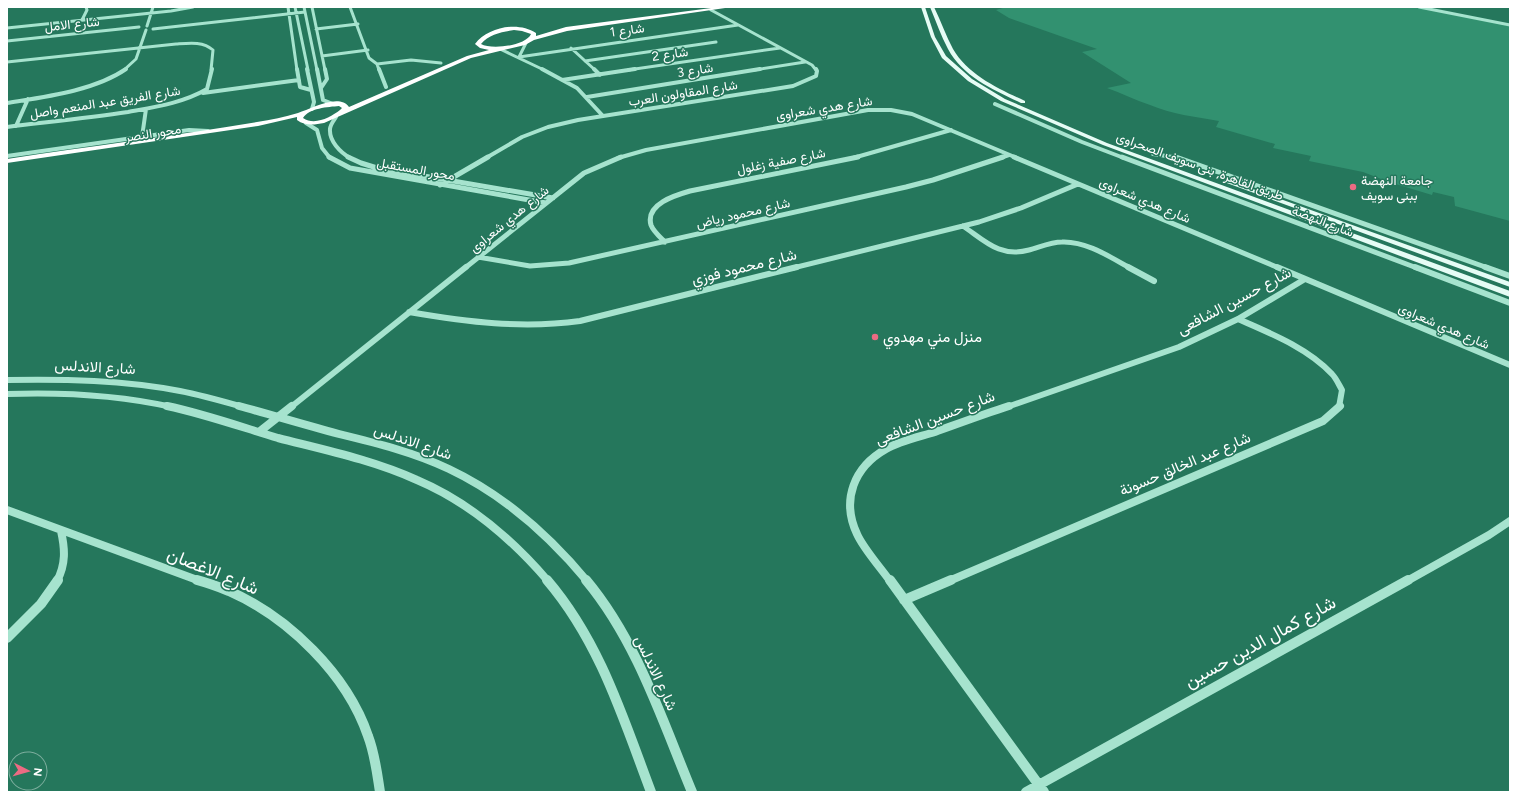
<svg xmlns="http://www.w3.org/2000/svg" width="1517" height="799" font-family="Figtree,Vazirmatn,sans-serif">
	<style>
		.green { fill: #329170 }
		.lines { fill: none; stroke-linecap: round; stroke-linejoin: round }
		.minor-far5 { stroke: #a6e3ce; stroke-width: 3 }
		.minor-far4 { stroke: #a6e3ce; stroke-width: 4 }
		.minor-far3 { stroke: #a6e3ce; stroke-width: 5 }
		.minor-far2 { stroke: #a6e3ce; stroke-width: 6 }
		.minor-far1 { stroke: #a6e3ce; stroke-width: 8 }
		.minor { stroke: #a6e3ce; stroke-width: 10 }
		.major { fill: #e6fcf5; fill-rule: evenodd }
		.highway { fill: #fff; fill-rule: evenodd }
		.poi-dot { fill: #ec6b83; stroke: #25775c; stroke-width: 1.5 }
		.labels { text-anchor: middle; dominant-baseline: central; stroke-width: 3; stroke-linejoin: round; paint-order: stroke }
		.far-street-label { font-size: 13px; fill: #fff; stroke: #25775c }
		.far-poi-label { font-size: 13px; fill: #fff; stroke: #25775c; text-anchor: start }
		.street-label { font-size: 15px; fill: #fff; stroke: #25775c }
		.poi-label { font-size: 15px; fill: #fff; stroke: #25775c; text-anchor: start }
		.near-street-label { font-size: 18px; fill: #fff; stroke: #25775c }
	</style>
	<rect width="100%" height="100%" fill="#25775c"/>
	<!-- green -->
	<path class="green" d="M1006,7H1418L1510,26V221L1455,206L1454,197L1433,192L1432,195L1389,182L1363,172L1309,161L1311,156L1273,148L1275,144L1216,127L1219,121C1196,117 1171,114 1150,105C1135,100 1121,93 1107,88L1131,83L1082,52L1097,49L1009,18L996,10Z"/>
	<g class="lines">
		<!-- minor-far5 -->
		<path class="minor-far5" d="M288,7L297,70
			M295,7L308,70
			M304,7L317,70
			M312,7L325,70
			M350,7L369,58L377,64L379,70
			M1419,7L1510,25
			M711,10L812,65L816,70
			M82,20L87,10L86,7
			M147,26L153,7
			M7,28L171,11L193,7
			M153,29L305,12
			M316,29L358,24
			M7,41L139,27
			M571,48L595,70
			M500,49L544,70
			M322,56L368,50
			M519,57L738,25
			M519,57L526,43
			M585,61L716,42
			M7,62L176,44C189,43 203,41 213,50L211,70
			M377,64L411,60L441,63
			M124,70L136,59L146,30
			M628,70L780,48
			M754,70L805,62"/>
		<!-- minor-far4 -->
		<path class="minor-far4" d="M297,69L300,87L311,90
			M307,69L314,102L312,109
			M317,69L323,100L333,104
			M379,69L386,87
			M542,69L577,88L603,116
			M594,69L600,75
			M562,80L635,69
			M321,88L327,79L325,69
			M203,93L299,80
			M587,97L760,69
			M7,103C44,97 94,91 126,69
			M995,104L1082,142L1124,158
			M336,117C334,120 330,125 330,129C329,141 340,152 350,158
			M306,123L317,130L322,148L330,158
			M16,126L28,99
			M7,127C48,122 88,118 128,112C155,107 183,103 207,89L212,69
			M142,137L146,109
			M1153,154L1179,158
			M7,156L189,130L208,131
			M486,158L522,137L548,127L578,120L793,86L816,76L817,71L816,69
			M618,158L646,150L868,110H891L912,114L1017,158
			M853,158L951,130
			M1000,158L1009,155"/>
		<!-- minor-far3 -->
		<path class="minor-far3" d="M329,157L350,168L546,203
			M348,157L361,163L377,168L553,198
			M1014,157L1279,268
			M1122,157L1417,268
			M1176,157L1488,268
			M440,185L488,157
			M963,226C985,241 1000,258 1029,250C1040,247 1051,242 1062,242C1086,241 1110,257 1130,268
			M665,242C660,237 653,231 651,225C645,204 676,195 690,191L858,157
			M478,257L530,266L569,263L906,187L933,180L1003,157
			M465,268L584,173L621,157
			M793,268L979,222L1021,208L1078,184"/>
		<!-- minor-far2 -->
		<path class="minor-far2" d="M1128,267L1154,281
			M1277,267L1510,365
			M1415,267L1510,303
			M1485,267L1510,276
			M409,312C467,322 522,329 580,321L797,267
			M1238,319C1270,333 1308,348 1332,374C1336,378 1339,385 1342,390L1339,407
			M7,380C65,379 123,380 180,391C201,395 222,401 243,407
			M7,394C62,392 118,395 172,407
			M291,407L466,267
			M1007,407L1179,347L1238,319L1305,279"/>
		<!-- minor-far1 -->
		<path class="minor-far1" d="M167,406C205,414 241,427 278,438C325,450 373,460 417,480C469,502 511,538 548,581
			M239,406C272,415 305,425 339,434C376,443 413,452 449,469C504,495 548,534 587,581
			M259,432L292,406
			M7,510L200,581
			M57,581C66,564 65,549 61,531
			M890,581C880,567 863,548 857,534C841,500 854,467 886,449C900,441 919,437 935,432C960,423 984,414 1009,406
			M949,581L1323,421L1340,406
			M1407,581L1489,535L1510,521"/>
		<!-- minor -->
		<path class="minor" d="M197,580C208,583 219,587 229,591C288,617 347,674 368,736C375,754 377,773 380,792
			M547,580C600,642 623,718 651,792
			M586,580C637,641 662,720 692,792
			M890,580L1044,792
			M904,600L951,580
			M7,638L41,604L58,580
			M1026,792L1408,580"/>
		<!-- major -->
		<path class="major" d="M921,7H925L935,37L946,56L972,79L1005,99L1107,143L1510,291V297L1103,145L1001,101L968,81L942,58L931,37Z
			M930,7H934C941,21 946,36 953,49C968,75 999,89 1025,101V103H1021C994,90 963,77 948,49C941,36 936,21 930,7Z
			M1224,180H1228L1510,282V287L1224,182Z"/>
		<!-- highway -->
		<path class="highway" d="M719,7H732L567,31L534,40L525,45L471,58L324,123C314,125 305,126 297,120V117L258,126L7,163V159C90,146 174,136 257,122C271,120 285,117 298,113C311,109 339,93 349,107L467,56L489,50L480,48L475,44C488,27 518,21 536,33V36L566,27ZM514,30L522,31L531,34C526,46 491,50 481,44C489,34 502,32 514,30ZM339,106L342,108L340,110C331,117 315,126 303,118C309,108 328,107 339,106Z"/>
	</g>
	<!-- markers -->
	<g class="poi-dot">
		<circle cx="1353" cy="187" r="4"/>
		<circle cx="875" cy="337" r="4"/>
	</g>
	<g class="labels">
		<!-- far-street labels -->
		<g class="far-street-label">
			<text transform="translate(72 24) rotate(-6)">شارع الامل</text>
			<text transform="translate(627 30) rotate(-8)">شارع 1</text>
			<text transform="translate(670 54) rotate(-8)">شارع 2</text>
			<text transform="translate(695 70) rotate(-9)">شارع 3</text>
			<text transform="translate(683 93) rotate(-9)">شارع المقاولون العرب</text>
			<text transform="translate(105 102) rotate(-9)">شارع الفريق عبد المنعم واصل</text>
			<text transform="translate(824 108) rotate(-9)">شارع هدي شعراوى</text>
			<text transform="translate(153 133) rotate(-9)">محور النصر</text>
			<text transform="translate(781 161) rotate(-11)">شارع صفية زغلول</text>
			<text transform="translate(1200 166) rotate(20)">طريق القاهرة, بنى سويف الصحراوى</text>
			<text transform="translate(416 169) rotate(10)">محور المستقبل</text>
			<text transform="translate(1145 200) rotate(23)">شارع هدي شعراوى</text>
			<text transform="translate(743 213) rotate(-13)">شارع محمود رياض</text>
			<text transform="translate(509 219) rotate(-39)">شارع هدي شعراوى</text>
			<text transform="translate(1323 221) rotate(21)">شارع النهضة</text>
			<text transform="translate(1444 326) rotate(23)">شارع هدي شعراوى</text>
		</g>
		<!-- far-poi labels -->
		<g class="far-poi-label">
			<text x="1361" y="180">جامعة النهضة<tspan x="1361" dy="15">ببنى سويف</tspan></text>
		</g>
		<!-- street labels -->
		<g class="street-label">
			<text transform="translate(744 267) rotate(-14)">شارع محمود فوزي</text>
			<text transform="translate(1234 301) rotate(-28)">شارع حسين الشافعى</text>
			<text transform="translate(95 367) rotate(3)">شارع الاندلس</text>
			<text transform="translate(935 418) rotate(-21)">شارع حسين الشافعى</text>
			<text transform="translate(413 442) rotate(19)">شارع الاندلس</text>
			<text transform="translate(1185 464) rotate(-23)">شارع عبد الخالق حسونة</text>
			<text transform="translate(656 673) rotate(65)">شارع الاندلس</text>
		</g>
		<!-- poi labels -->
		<g class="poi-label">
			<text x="883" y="337">منزل مني مهدوي</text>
		</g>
		<!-- near-street labels -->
		<g class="near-street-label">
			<text transform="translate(213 571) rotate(22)">شارع الاغصان</text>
			<text transform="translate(1260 642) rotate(-29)">شارع كمال الدين حسين</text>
		</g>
	</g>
	<!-- border -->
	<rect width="1517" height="799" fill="none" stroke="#ffffff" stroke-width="16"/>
	<!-- north arrow -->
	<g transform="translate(28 771) rotate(96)"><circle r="19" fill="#25775c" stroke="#7cad9d"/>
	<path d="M0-3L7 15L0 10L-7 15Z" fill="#ec6b83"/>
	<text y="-6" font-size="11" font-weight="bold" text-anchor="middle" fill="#ffffff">N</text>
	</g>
</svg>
